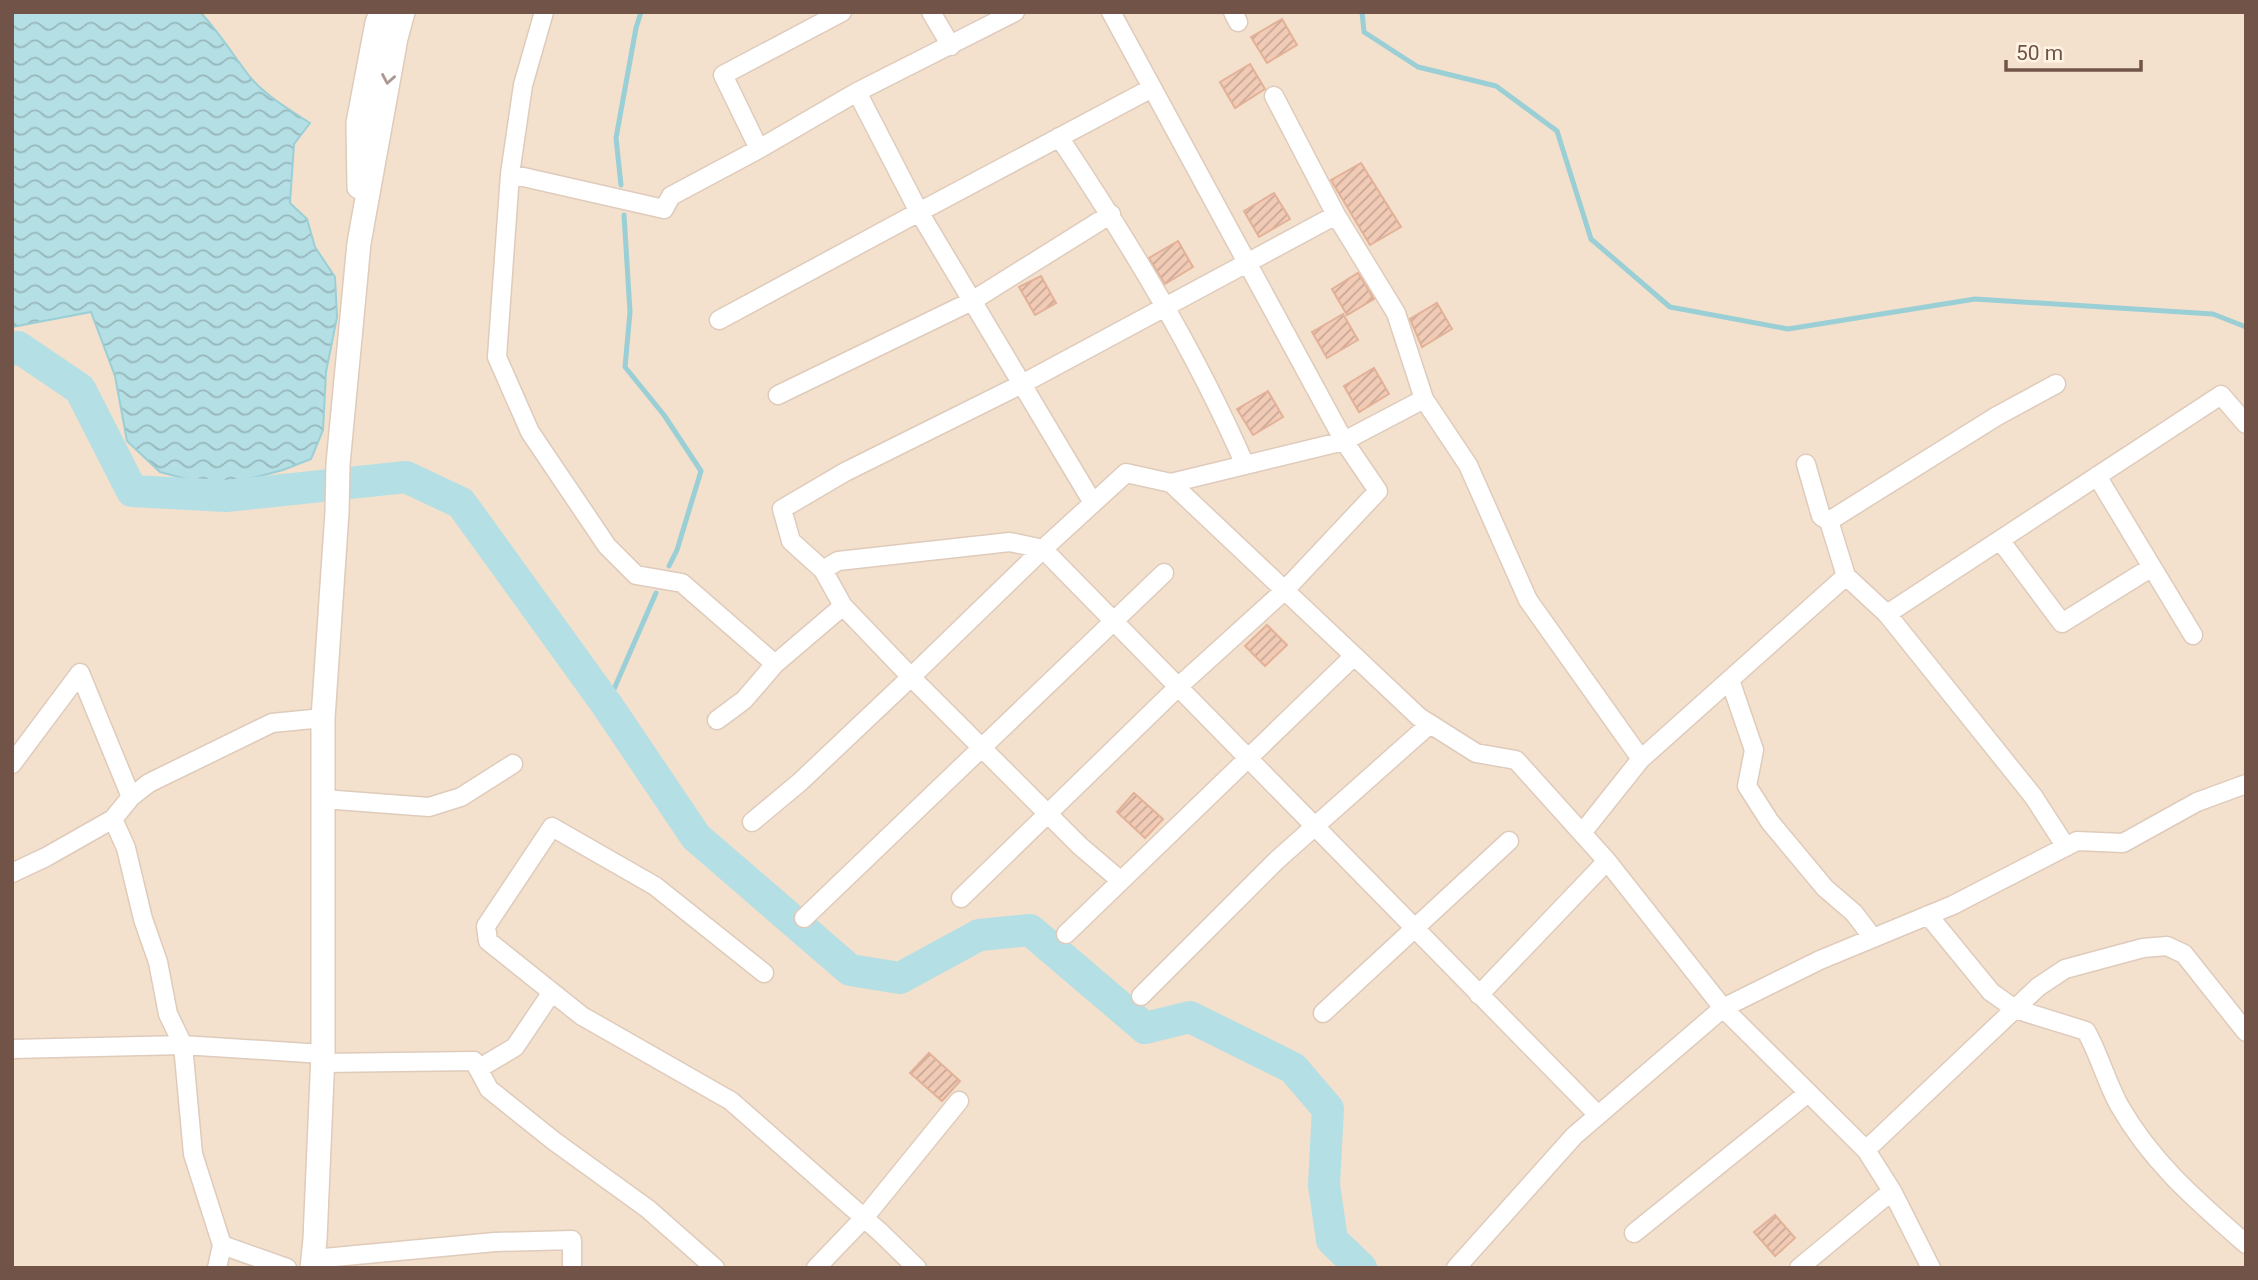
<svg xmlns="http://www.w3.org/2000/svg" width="2258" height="1280" font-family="Roboto,sans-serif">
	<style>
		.residential { fill: #f3e0cd }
		.water { fill: url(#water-waves); stroke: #9acfd6; stroke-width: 2 }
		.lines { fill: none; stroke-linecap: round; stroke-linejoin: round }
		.stream { stroke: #9acfd6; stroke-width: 5 }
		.river { stroke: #b4dfe4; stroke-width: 32 }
		.building { fill: url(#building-hatch); stroke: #e3b197; stroke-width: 2 }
		.minor-casing { stroke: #dfcbbb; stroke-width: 21 }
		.tertiary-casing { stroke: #dfcbbb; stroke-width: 26 }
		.minor { stroke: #fff; stroke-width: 18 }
		.tertiary { stroke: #fff; stroke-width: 23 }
		.oneway { stroke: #aa9891 }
	</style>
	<defs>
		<pattern id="water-waves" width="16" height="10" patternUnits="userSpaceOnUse" patternTransform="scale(1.75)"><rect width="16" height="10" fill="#b4dfe4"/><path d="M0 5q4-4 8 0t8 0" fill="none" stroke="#97b7bb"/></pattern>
		<pattern id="building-hatch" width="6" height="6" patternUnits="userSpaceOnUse" patternTransform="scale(1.75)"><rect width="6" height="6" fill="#f1cbb6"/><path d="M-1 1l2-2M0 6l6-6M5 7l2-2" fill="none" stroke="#c8a796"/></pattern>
	</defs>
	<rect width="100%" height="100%" fill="#fcefde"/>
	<!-- residential -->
	<path class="residential" d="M12,12H2246V1268H12Z"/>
	<!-- water -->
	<path class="water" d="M12,12H200C219,32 233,55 250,77C266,96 290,110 310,123L294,144L290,203L307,219L315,247L335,277L337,317L326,372L323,430L311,459L283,470L245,480L198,482L160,472L127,441L115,376L91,312L12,327Z"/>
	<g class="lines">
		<!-- stream -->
		<path class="stream" d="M1362,12L1364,32L1418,67L1496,86L1557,131L1591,239L1670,307L1788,329L1975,299L2213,314L2246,327
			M621,185L616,138L636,28L641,12
			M624,215L630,312L625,367L664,415L701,471L677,550L669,566
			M607,705L656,593"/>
		<!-- river -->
		<path class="river" d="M12,350L18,347L80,389L132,491L226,496L406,477L461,503L607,705L696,837L850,970L900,978L979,935L1030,930L1145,1028L1190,1017L1293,1068L1328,1109L1324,1185L1332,1240L1361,1268"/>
	</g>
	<!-- building -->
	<path class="building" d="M1282,19L1297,45L1267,63L1251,37Z
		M1250,64L1265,89L1235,108L1220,82Z
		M1361,163L1401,227L1370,245L1331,180Z
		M1274,193L1290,219L1259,237L1244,211Z
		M1178,241L1193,267L1165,284L1149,258Z
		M1358,273L1374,299L1347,315L1332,289Z
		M1041,276L1056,303L1035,315L1019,287Z
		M1437,303L1452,329L1422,347L1410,319Z
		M1343,314L1358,340L1327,358L1312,332Z
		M1374,368L1389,394L1359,412L1344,386Z
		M1268,391L1283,417L1253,435L1237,409Z
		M1267,625L1287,645L1265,666L1245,646Z
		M1134,793L1163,819L1145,838L1117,812Z
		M929,1053L960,1081L942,1101L910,1073Z
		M1775,1215L1795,1238L1775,1256L1754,1232Z"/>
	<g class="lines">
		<!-- minor casing -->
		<g class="minor-casing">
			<path id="minor" d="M931,12L951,46
				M1111,12L1344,441L1171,483
				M1233,12L1238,22
				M1274,96L1336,215
				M1059,137C1129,242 1195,350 1245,465
				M759,149L723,75L842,12
				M510,174L523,85L544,12
				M719,320L919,212L857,92
				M778,395L972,301L1111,214
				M1806,464L1821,516L1829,521L1846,576
				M2097,476L2193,635
				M1093,503L919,212L1152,88
				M1829,521L1997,416L2056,384
				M2000,540L2062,623L2152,567
				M823,570L838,561L1010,542L1043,549L1598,1115
				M775,664L682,583L636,575L607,546L530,432L497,357L510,174L664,209L671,196L759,149L857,92L1015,12
				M1730,680L1754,750L1747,786L1770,822L1825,888L1854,913L1873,938
				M717,720L744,700L775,664L843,606
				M12,764L80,673L131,797
				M323,799L429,807L461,797L513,764
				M113,819L126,848L143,919L158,962L168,1014L183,1045L193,1154L222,1245L217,1268
				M752,822L800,782L911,677L843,606L823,570L791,541L782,509L845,472L1022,384L1336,215L1396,313L1424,399L1468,465L1528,600L1641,759
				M1582,833L1641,759L1846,576L1887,614
				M2066,847L2033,796L1887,614L2221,395L2246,424
				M12,873L46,857L113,819L131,797L149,783L272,723L323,718
				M1121,881L1080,846L911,677L1043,549L1126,473L1171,483L1419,717L1476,753L1516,760L1607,861L1723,1008L1866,1150L1892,1191L1931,1268
				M961,898L1178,687L1285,590L1378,491L1344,441L1424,399
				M1928,915L1991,992L2015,1009L2086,1031C2099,1054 2106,1081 2119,1105C2152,1163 2197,1201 2246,1244
				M804,918L1164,573
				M1066,934L1354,656
				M764,973L655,886L552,827L486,926L488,941L582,1016L731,1101L880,1232L917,1268
				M1479,995L1607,861
				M1141,996L1277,860L1430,724
				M1323,1013L1509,841
				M12,1049L183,1045L323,1054
				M322,1063L474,1061L489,1089L554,1141L648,1209L715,1268
				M478,1069L515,1047L552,992
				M1866,1150L2038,987L2065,969L2143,948L2167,946L2184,954L2246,1032
				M1634,1233L1808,1093
				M222,1245L287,1268
				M313,1259L495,1242L572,1240V1268
				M816,1268L864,1218L959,1101
				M1456,1268L1574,1136L1723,1008L1820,960L1953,905L2077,841L2123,843L2197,802L2246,784
				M1799,1268L1892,1191"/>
		</g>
		<!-- tertiary casing -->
		<g class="tertiary-casing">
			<path id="tertiary" d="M359,187L358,123L377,23L381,12
				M312,1268L315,1239L323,1054V718L337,512L338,464L359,243L396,38L403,12"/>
		</g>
		<!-- minor -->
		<use href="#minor" class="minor"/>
		<!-- tertiary -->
		<use href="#tertiary" class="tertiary"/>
	</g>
	<!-- one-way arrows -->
	<defs><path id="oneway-chevron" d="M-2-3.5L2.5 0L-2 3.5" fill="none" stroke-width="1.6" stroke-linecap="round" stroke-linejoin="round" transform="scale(1.75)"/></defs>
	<use class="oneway" href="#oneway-chevron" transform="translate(388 79) rotate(100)"/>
	<!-- border -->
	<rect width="2258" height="1280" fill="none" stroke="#715447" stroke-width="28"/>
	<!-- scale -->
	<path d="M2006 60v10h135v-10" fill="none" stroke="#715447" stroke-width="3.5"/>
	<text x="2016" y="60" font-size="21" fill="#715447" stroke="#fff3e4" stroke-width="5" paint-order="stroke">50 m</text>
</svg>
